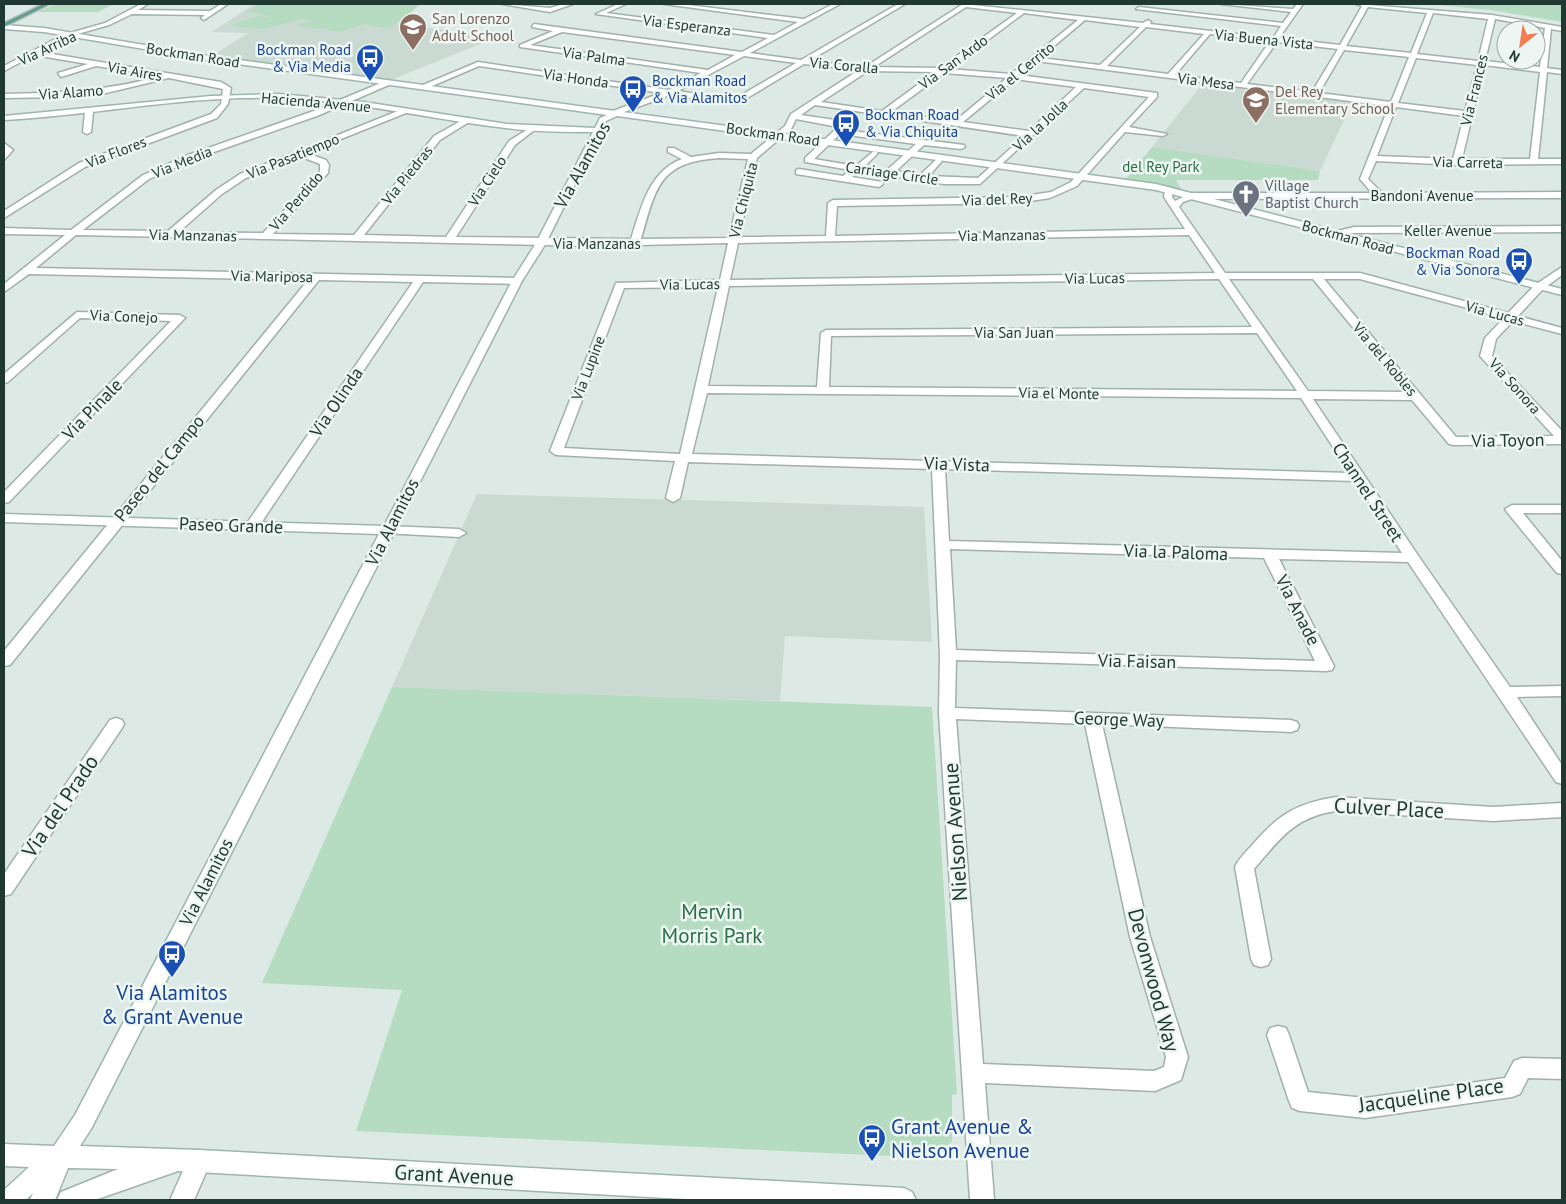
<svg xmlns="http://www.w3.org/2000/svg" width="1566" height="1204" font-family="'PT Sans',sans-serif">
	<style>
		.built { fill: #cbd9d3 }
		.green { fill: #b5dbc0 }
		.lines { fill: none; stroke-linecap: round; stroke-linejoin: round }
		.street-casing { stroke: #a0b0ab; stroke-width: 3 }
		.secondary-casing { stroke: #9db5ac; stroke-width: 3 }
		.primary-casing { stroke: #bcc3c2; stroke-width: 3 }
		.street { fill: #fff; fill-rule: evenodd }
		.secondary { fill: #fff; fill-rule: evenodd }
		.primary { fill: #619f90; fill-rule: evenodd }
		.labels { text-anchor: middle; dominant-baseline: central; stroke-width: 5; stroke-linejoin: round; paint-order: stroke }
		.far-education-label { font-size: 15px; fill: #785e54; stroke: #edf6f2; text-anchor: start }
		.far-street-label { font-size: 15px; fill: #1f3832; stroke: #edf6f2 }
		.far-transit-label { font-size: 15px; fill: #164399; stroke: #edf6f2; text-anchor: end }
		.far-park-label { font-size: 15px; fill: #2a6f46; stroke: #edf6f2 }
		.far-worship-label { font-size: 15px; fill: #5b616d; stroke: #edf6f2; text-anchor: start }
		.street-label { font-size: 18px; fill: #1f3832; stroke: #edf6f2 }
		.near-street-label { font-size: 21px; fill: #1f3832; stroke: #edf6f2 }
		.near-park-label { font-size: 21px; fill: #2a6f46; stroke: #edf6f2 }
		.near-transit-label { font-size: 21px; fill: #164399; stroke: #edf6f2 }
	</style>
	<rect width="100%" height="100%" fill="#dde9e4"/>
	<!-- built -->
	<path class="built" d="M255,4H421L397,24L500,36L391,80L212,56L248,33L211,32Z
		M1204,82L1353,101L1320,171L1152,147Z
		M477,494L924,507L932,642L785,636L780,701L392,687Z"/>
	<!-- green -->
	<path class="green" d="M56,4H114L98,12H38Z
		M259,4H420L389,29L365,24L339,32L324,29L330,27L318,29L301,27L302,26L297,25L315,21L301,19L265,29L232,26L234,25H231L258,16L266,17L254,22L271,16L247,12Z
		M1427,4H1562V22L1491,10Z
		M1152,147L1320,171L1318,180H1176L1182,191L1125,180Z
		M392,687L932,707L957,1094L952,1095V1141L935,1158L356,1131L402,990L262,983Z"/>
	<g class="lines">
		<!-- street casing -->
		<g class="street-casing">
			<path id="street" d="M141,4H148L138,10L210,11L221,4H228L204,20L201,18L205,15L132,14L109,25L67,37L40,52L221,82L231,88L228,104L217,118L85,167L4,218V211L79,163L211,114L221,104L223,89L169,78L106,93L65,97L4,98V94C57,93 109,91 160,76L96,66L61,77L58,73L88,64L34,55L4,71V66L63,35L105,23Z
				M502,4L550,8L564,4H573L550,12Z
				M618,4H626L606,13L774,35L798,22L664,4H680L804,19L833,4H840L750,53L801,60L898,4H905L809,61L865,67L963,4L1143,23L1148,20L1151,22L1150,24L1273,38L1281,26L1136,9L1139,7L1283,23L1291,12L1221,4L1293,9L1297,4H1303L1279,38L1340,45L1362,6L1356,4L1492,15L1562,27V31L1551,29L1547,68L1562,70V74L1547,72L1538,159H1562V164L1457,165L1376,161L1368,179L1382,193L1562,192V198L1192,199L1183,202L1179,207L1225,273H1360L1508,313L1535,285L1562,267V275L1543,289L1518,316L1562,328V334L1513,321L1496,339L1492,356L1562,431V444L1453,445L1449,444L1412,400L1313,399L1419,557L1510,687L1562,686V696L1517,697L1562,765V784L1556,782L1408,562L1279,559L1334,666L1332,670L1326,671L956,660L955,708L1291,720L1297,722L1299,726L1297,730L1291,732L1102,724L1150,937L1188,1057L1181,1080L1155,1091L985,1083L994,1200H970L939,713L940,655L932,469L688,462L680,498L673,502L666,498L675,461L556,455L550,451L616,283L720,280L728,243L594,246L76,235L36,268L517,278L522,281L517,284L423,282L257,529H247L245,526L413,282L319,280L10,665L4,666V651L308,280L29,274L4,292V284L65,235L4,234V228L71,230L143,175L188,155L311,112L388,80L391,84L317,116L194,159L149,179L83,230L168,231L216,190L240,174L403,109H406V113L306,153L326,160L329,165L328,173L273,234L354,235L434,136L466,118H469V122L440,140L364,235L446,237L509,141L533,126L537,128L515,145L456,237L631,239C641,208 649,171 682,159L668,152V148H674L691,157L719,153L751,154L785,126L791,114L859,70L804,64L737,104L670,95L616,115L612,113L613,111L661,93L479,66L425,89L418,87L478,62L669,90L701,73L520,47V45L553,31L532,27L534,24L742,52L768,38L596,14ZM966,7L1017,13L940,68L874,67ZM1368,7L1427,13L1411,53L1346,46ZM1024,13L1078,20L1011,74L949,69ZM1433,13L1488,19L1478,61L1417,54ZM1495,19L1545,28L1540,67L1485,61ZM1085,20L1140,27L1100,65L1040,58ZM1146,27L1204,34L1168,74L1107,66ZM562,32L735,55L708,70L530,45ZM1210,34L1270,41L1241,83L1175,75ZM1277,42L1338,49L1312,92L1247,84ZM1344,50L1409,57L1391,102L1319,93ZM744,56L796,63L733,100L678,91ZM1416,58L1477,65L1465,111L1398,103ZM1036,61L1389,106L1360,179L1372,193H1191L1175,201L1172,197L1173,190L1169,187L1165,190L1164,197L1185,229L835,236L837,206L1017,203L1050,198L1077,186L1125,132L1163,136L1167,134L1129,127L1157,97V93L1019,75ZM1484,65L1540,72L1530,159H1462ZM868,71L935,72L882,111L821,102ZM944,73L1007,78L955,121L891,112ZM1015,79L1076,87L1029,131L963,122ZM1084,88L1149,97L1071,182L1051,192L1017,197L833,200L828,203L826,236L739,237L757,158L791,129L796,119L838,127L805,158V162L850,170L843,176L799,169L796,170V174L879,187L883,184L882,182L852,177L859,171L944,184H980ZM815,105L1024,136L978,178L929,176L942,161L938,158L920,175L896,171L924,145L961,149L965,147L964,145L844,130L847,126L835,120L801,115ZM1396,107L1464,116L1453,159L1377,156ZM840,134L916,144L887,170L864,167L878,153L874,151L856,166L814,159ZM299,156L320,164V172L263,233L179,232L222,194L246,178ZM719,158L748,159L729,238L641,239C656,187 659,162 719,158ZM1189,235L1215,273L730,280L738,243ZM1219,279L1252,327L826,330L821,333L817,387L708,386L729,286ZM1229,279H1313L1406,392L1308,391ZM1324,279H1360L1504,318L1485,338L1480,356L1554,436L1456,437ZM718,287L680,454L564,448L624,288ZM1257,333L1297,391L829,387L831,336ZM707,393L1301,398L1350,473L692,454ZM945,469L1355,481L1402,553L949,541ZM950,549L1264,558L1315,661L956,650ZM956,719L1085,724L1130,937L1166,1057L1164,1067L1154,1071L983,1064Z
				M89,110L93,112L91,132L87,134L83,132L85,112Z
				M4,143L13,150L4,160Z
				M1562,226V232L1354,233L1334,236L1329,233L1354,227Z
				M77,312L180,315L185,318L9,502L4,503V492L171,321L80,318L8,382L4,383V374Z
				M1512,505H1562V513H1523L1562,561V574L1557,573L1507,512L1505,509Z
				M388,526L459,529L466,533L459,537L383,533L381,530Z
				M116,718L122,720L124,724L122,728L11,894L4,896V874L110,720Z
				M1336,797L1493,807L1562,803V817L1493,821L1336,811C1294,817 1280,839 1254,869L1271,959L1268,965L1261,967L1254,965L1251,959L1235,867C1239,858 1247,851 1254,843C1279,814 1298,803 1336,797Z
				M1278,1026L1286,1028L1289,1035L1308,1092L1365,1098L1505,1078L1514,1061L1522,1058L1562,1059V1079L1528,1078L1520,1094L1512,1097L1365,1118L1300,1111L1292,1108L1289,1101L1267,1035L1270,1028Z
				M199,1150L207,1153L211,1161L194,1200H170L191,1153Z"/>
		</g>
		<!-- secondary casing -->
		<g class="secondary-casing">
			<path id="secondary" d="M4,25L44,28L209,56L1156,184L1562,289V295L1156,190L617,116L606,121L546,243L522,281L91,1129L80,1146L199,1150L904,1188L912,1192L916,1200H703L178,1171L95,1200H57L61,1192L118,1169L68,1168L55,1200H30L33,1193L26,1200H4V1190L29,1167L4,1166V1144L54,1146L75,1115L379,534L4,522V514L384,526L512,281L536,243L593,132C564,132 534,132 506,128C430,119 356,101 280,98C188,95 96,115 4,120V116L211,96L279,94L364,102L507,124L595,128L600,118L607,115L209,60L44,32L4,29Z"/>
		</g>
		<!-- primary casing -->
		<g class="primary-casing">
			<path id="primary" d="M43,4H50L4,27V23Z"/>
		</g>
		<!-- street -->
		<use href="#street" class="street"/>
		<!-- secondary -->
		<use href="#secondary" class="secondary"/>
		<!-- primary -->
		<use href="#primary" class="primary"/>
	</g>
	<!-- icons -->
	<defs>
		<g id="university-pin" transform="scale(1.4375)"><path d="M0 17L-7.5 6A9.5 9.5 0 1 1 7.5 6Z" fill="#8d6e63" stroke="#edf6f2"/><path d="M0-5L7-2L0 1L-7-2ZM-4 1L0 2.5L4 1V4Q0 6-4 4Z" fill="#fff"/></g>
		<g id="bus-pin" transform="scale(1.4375)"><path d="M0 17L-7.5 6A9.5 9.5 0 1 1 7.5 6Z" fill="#1a4fb4" stroke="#edf6f2"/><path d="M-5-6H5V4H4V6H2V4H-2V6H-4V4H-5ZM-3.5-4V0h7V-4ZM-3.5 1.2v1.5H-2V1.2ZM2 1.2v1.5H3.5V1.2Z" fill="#fff"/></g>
		<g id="school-pin" transform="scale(1.4375)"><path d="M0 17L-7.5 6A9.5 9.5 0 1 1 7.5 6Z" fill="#8d6e63" stroke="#edf6f2"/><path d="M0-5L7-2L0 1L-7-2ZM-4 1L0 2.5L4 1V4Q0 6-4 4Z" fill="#fff"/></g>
		<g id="church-pin" transform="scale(1.4375)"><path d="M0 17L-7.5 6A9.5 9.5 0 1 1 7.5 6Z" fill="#6b7280" stroke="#edf6f2"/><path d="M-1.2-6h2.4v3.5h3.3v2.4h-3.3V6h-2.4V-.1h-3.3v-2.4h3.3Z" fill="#fff"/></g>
	</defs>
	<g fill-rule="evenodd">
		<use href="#university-pin" x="413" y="27"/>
		<use href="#bus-pin" x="370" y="58"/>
		<use href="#bus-pin" x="633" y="89"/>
		<use href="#school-pin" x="1256" y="100"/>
		<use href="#bus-pin" x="846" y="123"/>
		<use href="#church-pin" x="1246" y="194"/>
		<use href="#bus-pin" x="1519" y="261"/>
		<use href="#bus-pin" x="172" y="954"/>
		<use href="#bus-pin" x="872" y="1138"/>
	</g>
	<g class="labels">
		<!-- far-education labels -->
		<g class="far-education-label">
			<text x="432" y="18">San Lorenzo<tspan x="432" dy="17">Adult School</tspan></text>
			<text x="1275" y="91">Del Rey<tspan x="1275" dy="17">Elementary School</tspan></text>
		</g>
		<!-- far-street labels -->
		<g class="far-street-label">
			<text transform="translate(687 25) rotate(7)">Via Esperanza</text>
			<text transform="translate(1264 39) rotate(6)">Via Buena Vista</text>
			<text transform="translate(47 48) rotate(-25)">Via Arriba</text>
			<text transform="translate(193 55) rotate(9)">Bockman Road</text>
			<text transform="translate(594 56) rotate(8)">Via Palma</text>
			<text transform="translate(953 62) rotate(-36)">Via San Ardo</text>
			<text transform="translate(844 65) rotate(5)">Via Coralla</text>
			<text transform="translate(135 71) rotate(10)">Via Aires</text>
			<text transform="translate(1020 71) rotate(-39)">Via el Cerrito</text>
			<text transform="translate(576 78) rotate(8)">Via Honda</text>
			<text transform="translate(1206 81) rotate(7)">Via Mesa</text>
			<text transform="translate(1474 90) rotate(-76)">Via Frances</text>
			<text transform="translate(71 92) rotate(-4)">Via Alamo</text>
			<text transform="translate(316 102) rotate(5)">Hacienda Avenue</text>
			<text transform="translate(1040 125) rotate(-43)">Via la Jolla</text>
			<text transform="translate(773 134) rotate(8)">Bockman Road</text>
			<text transform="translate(116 152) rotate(-21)">Via Flores</text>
			<text transform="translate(293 156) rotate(-22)">Via Pasatiempo</text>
			<text transform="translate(182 162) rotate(-22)">Via Media</text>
			<text transform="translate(1468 162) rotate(1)">Via Carreta</text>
			<text transform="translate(892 173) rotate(8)">Carriage Circle</text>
			<text transform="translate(407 175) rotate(-51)">Via Piedras</text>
			<text transform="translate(487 181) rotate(-57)">Via Cielo</text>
			<text x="1422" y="195">Bandoni Avenue</text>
			<text transform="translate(997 199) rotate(-2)">Via del Rey</text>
			<text transform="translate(743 200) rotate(-76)">Via Chiquita</text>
			<text transform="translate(296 201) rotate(-49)">Via Perdido</text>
			<text x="1448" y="230">Keller Avenue</text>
			<text transform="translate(193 235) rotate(1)">Via Manzanas</text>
			<text transform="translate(1002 235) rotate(-1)">Via Manzanas</text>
			<text transform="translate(1348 237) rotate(15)">Bockman Road</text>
			<text x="597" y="243">Via Manzanas</text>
			<text transform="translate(272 276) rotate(1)">Via Mariposa</text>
			<text transform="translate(1095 278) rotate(-1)">Via Lucas</text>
			<text transform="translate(690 284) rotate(-1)">Via Lucas</text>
			<text transform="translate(1495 313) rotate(15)">Via Lucas</text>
			<text transform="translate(124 316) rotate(2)">Via Conejo</text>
			<text x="1014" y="332">Via San Juan</text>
			<text transform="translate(1385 359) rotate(50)">Via del Robles</text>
			<text transform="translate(588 368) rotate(-69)">Via Lupine</text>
			<text transform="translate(1515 386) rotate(48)">Via Sonora</text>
			<text transform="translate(1059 393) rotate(1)">Via el Monte</text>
		</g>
		<!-- far-transit labels -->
		<g class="far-transit-label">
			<text x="351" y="49">Bockman Road<tspan x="351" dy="17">&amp; Via Media</tspan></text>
			<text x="652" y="80" text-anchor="start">Bockman Road<tspan x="652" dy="17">&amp; Via Alamitos</tspan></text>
			<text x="865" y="114" text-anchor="start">Bockman Road<tspan x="865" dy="17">&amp; Via Chiquita</tspan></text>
			<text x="1500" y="252">Bockman Road<tspan x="1500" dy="17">&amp; Via Sonora</tspan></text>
		</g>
		<!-- far-park labels -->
		<g class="far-park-label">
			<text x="1161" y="166">del Rey Park</text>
		</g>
		<!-- far-worship labels -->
		<g class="far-worship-label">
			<text x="1265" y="185">Village<tspan x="1265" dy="17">Baptist Church</tspan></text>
		</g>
		<!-- street labels -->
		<g class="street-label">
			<text transform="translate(582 165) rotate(-61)">Via Alamitos</text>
			<text transform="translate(336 402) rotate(-56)">Via Olinda</text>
			<text transform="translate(92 409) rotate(-46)">Via Pinale</text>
			<text transform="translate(1508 440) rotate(-1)">Via Toyon</text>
			<text transform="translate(957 464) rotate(2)">Via Vista</text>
			<text transform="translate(159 468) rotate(-51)">Paseo del Campo</text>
			<text transform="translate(1368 492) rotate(57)">Channel Street</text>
			<text transform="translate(392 522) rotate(-63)">Via Alamitos</text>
			<text transform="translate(231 525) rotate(2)">Paseo Grande</text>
			<text transform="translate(1176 552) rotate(2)">Via la Paloma</text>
			<text transform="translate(1298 610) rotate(63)">Via Anade</text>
			<text transform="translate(1137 661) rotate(1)">Via Faisan</text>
			<text transform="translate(1119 719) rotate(2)">George Way</text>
			<text transform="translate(206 882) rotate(-63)">Via Alamitos</text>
		</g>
		<!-- near-street labels -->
		<g class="near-street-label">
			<text transform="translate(60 806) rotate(-56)">Via del Prado</text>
			<text transform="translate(1389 808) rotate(3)">Culver Place</text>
			<text transform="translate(955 832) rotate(-94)">Nielson Avenue</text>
			<text transform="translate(1154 980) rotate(75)">Devonwood Way</text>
			<text transform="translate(1431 1095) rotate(-8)">Jacqueline Place</text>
			<text transform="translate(454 1175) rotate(3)">Grant Avenue</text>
		</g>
		<!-- near-park labels -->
		<g class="near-park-label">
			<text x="712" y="911">Mervin<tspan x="712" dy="24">Morris Park</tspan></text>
		</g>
		<!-- near-transit labels -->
		<g class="near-transit-label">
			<text x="172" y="992">Via Alamitos<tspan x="172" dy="24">&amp; Grant Avenue</tspan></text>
			<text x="891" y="1126" text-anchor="start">Grant Avenue &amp;<tspan x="891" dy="24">Nielson Avenue</tspan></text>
		</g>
	</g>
	<!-- border -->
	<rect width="1566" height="1204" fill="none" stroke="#1f3832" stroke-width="10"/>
	<!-- north arrow -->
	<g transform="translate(1521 45) rotate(210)"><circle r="24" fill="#edf6f2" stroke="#9baaa5"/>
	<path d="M0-4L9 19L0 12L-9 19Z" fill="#f27d53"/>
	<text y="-8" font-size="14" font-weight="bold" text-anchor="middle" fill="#1f3832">N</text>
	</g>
</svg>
